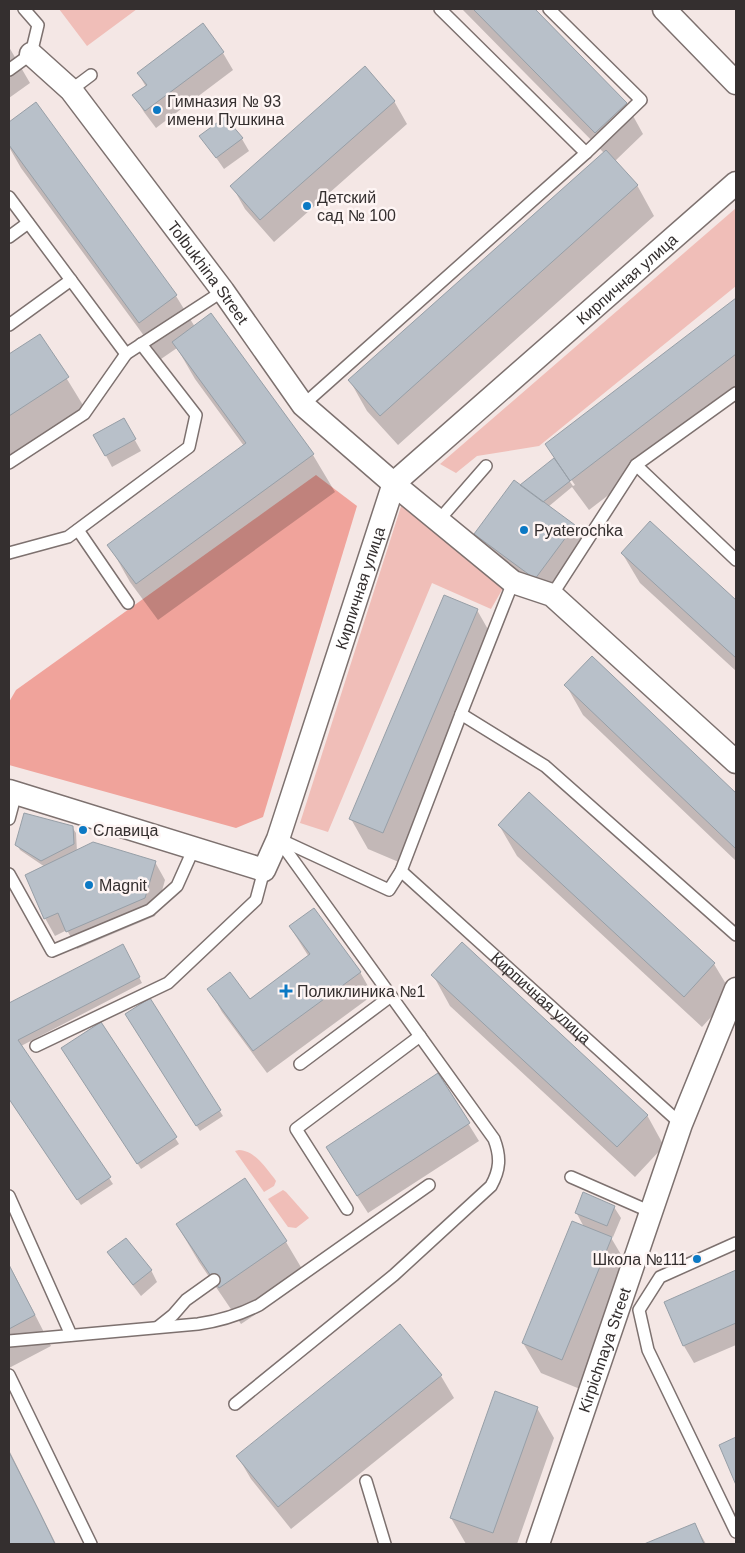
<svg xmlns="http://www.w3.org/2000/svg" width="745" height="1553" font-family="Helvetica,sans-serif">
	<style>
		.green { fill: #f0beb8 }
		.forest { fill: #f0a39b }
		.shadow { fill: #0003; fill-rule: evenodd }
		.building { fill: #b8c0c9; stroke: #979fa7 }
		.lines { fill: none; stroke-linecap: round; stroke-linejoin: round }
		.service-casing { stroke: #7d716f; stroke-width: 14 }
		.minor-casing { stroke: #7d716f; stroke-width: 25 }
		.service { stroke: #fff; stroke-width: 11 }
		.minor { stroke: #fff; stroke-width: 22 }
		.poi-dot { fill: #0c79c4; stroke: #fef5f4; stroke-width: 2 }
		.labels { text-anchor: middle; dominant-baseline: central; stroke-width: 5; stroke-linejoin: round; paint-order: stroke }
		.poi-label { font-size: 16px; fill: #342f2f; stroke: #fef5f4; text-anchor: start }
		.street-label { font-size: 16px; fill: #342f2f; stroke: #fef5f4 }
	</style>
	<rect width="100%" height="100%" fill="#f4e7e5"/>
	<!-- green -->
	<path class="green" d="M59,9H137L87,46Z
		M736,208V286L539,446L477,456L456,473L440,464Z
		M404,497L506,583L491,609L432,583L328,832L300,823Z
		M239,1150C255,1151 264,1166 274,1178L276,1181L274,1186L264,1192L235,1151Z
		M283,1190L286,1192L309,1218L296,1228L288,1227L268,1199Z"/>
	<!-- forest -->
	<path class="forest" d="M316,475L357,506L263,817L236,828L9,765V702L16,690Z"/>
	<!-- shadow -->
	<path class="shadow" d="M462,9H533L626,103L643,134L615,161L637,185L654,216L398,445L367,411L350,381L604,153Z
		M203,25L223,53L233,70L156,128L144,112L134,95L146,87L138,73Z
		M9,47L30,83L9,98Z
		M394,101L407,124L274,242L245,209L232,186Z
		M36,104L176,296L195,327L211,315L313,455L335,492L158,620L130,582L109,545L244,446L195,379L177,348L161,359L21,168L9,147V124Z
		M224,119L242,139L249,151L224,169L201,136Z
		M736,300V397L589,510L572,487L548,507L574,526L584,544L545,595L486,551L476,534L520,487L555,459L547,445ZM563,472H566L575,485L573,486Z
		M40,335L89,415L9,467V356Z
		M123,419L141,451L112,467L95,435Z
		M650,523L736,602V671L640,583L622,553Z
		M477,610L494,640L401,863L368,849L351,819Z
		M592,657L736,795V861L583,715L566,685Z
		M529,793L714,964L732,994L702,1027L517,856L499,825Z
		M72,827L76,833L77,852L155,862L165,880L155,916L77,949L67,930L55,936L45,918V867L20,850L17,844Z
		M290,927L360,972L373,995L267,1073L222,1012L209,989L249,1000L309,957Z
		M123,946L142,983L21,1046L113,1184L81,1205L9,1098V1005Z
		M433,975L647,1115L664,1146L635,1177L450,1006Z
		M149,1000L223,1116L200,1131L129,1020Z
		M101,1024L179,1144L141,1169L66,1054Z
		M438,1075L479,1141L368,1213L337,1165Z
		M244,1180L286,1242L308,1279L241,1324L199,1262L177,1225Z
		M614,1207L621,1218L613,1237L610,1236L629,1268L580,1389L541,1373L523,1343L584,1227L576,1212Z
		M109,1253L151,1270L157,1282L141,1296L116,1264Z
		M9,1264L51,1346L9,1368Z
		M736,1272V1345L694,1363L684,1346L665,1303Z
		M441,1376L454,1398L291,1529L251,1479L238,1457Z
		M537,1408L554,1438L517,1544H466L451,1518Z
		M9,1450L56,1544H9Z
		M695,1525L706,1544H647Z"/>
	<!-- building -->
	<path class="building" d="M473,9H535L627,103L595,133Z
		M203,23L224,52L145,111L132,95L147,85L137,73Z
		M365,66L395,101L260,220L230,186Z
		M36,102L177,295L139,323L9,145V122Z
		M225,117L243,138L216,158L199,136Z
		M606,150L638,185L380,416L348,380Z
		M736,298V354L570,481L545,444Z
		M211,313L314,454L136,584L107,545L246,443L172,342Z
		M40,334L69,377L9,416V354Z
		M124,418L136,439L105,456L93,435Z
		M554,458L570,481L543,502L520,485Z
		M514,480L575,525L535,579L474,534Z
		M650,521L736,600V658L621,553Z
		M444,595L478,609L383,833L349,819Z
		M592,656L736,793V849L564,685Z
		M529,792L715,963L684,997L498,825Z
		M24,813L73,826L74,844L41,861L15,845Z
		M93,842L156,861L145,898L66,932L58,913L44,919L25,875Z
		M314,908L361,972L253,1051L207,989L230,972L250,999L310,954L289,926Z
		M462,942L648,1115L617,1147L431,975Z
		M123,944L140,977L18,1040L111,1177L77,1200L9,1099V1003Z
		M150,998L221,1110L196,1126L125,1014Z
		M101,1022L177,1137L137,1164L61,1048Z
		M438,1073L470,1123L357,1196L326,1147Z
		M245,1178L287,1241L219,1288L176,1224Z
		M583,1192L615,1206L607,1226L575,1213Z
		M572,1221L612,1237L562,1360L522,1343Z
		M126,1238L152,1270L133,1285L107,1252Z
		M9,1265L35,1315L9,1329Z
		M736,1270V1323L683,1346L664,1302Z
		M400,1324L442,1375L278,1507L236,1456Z
		M495,1391L538,1407L493,1533L450,1518Z
		M736,1437V1485L719,1445Z
		M9,1452L38,1509L55,1544H9Z
		M695,1523L704,1544H644Z"/>
	<g class="lines">
		<!-- service casing -->
		<g class="service-casing">
			<g id="service">
				<path d="M440,9L586,153"/>
				<path d="M9,70L31,54L38,25L24,9"/>
				<path d="M71,90L91,75"/>
				<path d="M9,197L126,354"/>
				<path d="M9,237L28,223"/>
				<path d="M9,325L71,280"/>
				<path d="M303,405L586,153L641,100L549,9"/>
				<path d="M9,463L84,414L126,354L223,291"/>
				<path d="M636,465L736,560"/>
				<path d="M439,520L486,466"/>
				<path d="M78,530L128,603"/>
				<path d="M9,553L68,537L189,447L196,415L141,344"/>
				<path d="M552,595L636,465L736,393"/>
				<path d="M461,714L545,766L736,935"/>
				<path d="M9,819L16,793"/>
				<path d="M279,839L389,890L401,871L461,714L513,582"/>
				<path id="s1" d="M401,871L681,1124"/>
				<path d="M9,874L52,951L150,910L177,886L194,848"/>
				<path d="M36,1046L168,983L256,900L264,870"/>
				<path d="M300,1064L391,996"/>
				<path d="M571,1177L651,1212"/>
				<path d="M9,1196L71,1335"/>
				<path d="M347,1209L296,1129L420,1036"/>
				<path d="M736,1243L660,1277L639,1310L648,1350L736,1532"/>
				<path d="M158,1327L173,1315L186,1300L214,1280"/>
				<path d="M9,1341L198,1324C220,1321 239,1315 259,1305L429,1185"/>
				<path d="M9,1375L91,1544"/>
				<path d="M235,1404L394,1275L491,1186C500,1170 501,1157 494,1139L278,839"/>
				<path d="M366,1481L385,1544"/>
			</g>
		</g>
		<!-- minor casing -->
		<g class="minor-casing">
			<g id="minor">
				<path d="M664,9L736,83"/>
				<path id="s2" d="M31,54L71,90L223,291L303,405L401,490L513,582L552,595L736,762"/>
				<path id="s3" d="M9,791L264,870L278,839L394,483L736,183"/>
				<path id="s4" d="M538,1544L681,1124L736,989"/>
			</g>
		</g>
		<!-- service -->
		<use href="#service" class="service"/>
		<!-- minor -->
		<use href="#minor" class="minor"/>
	</g>
	<!-- markers -->
	<g class="poi-dot">
		<circle cx="157" cy="110" r="5"/>
		<circle cx="307" cy="206" r="5"/>
		<circle cx="524" cy="530" r="5"/>
		<circle cx="83" cy="830" r="5"/>
		<circle cx="89" cy="885" r="5"/>
		<path d="M283.5 983.5h5v5h5v5h-5v5h-5v-5h-5v-5h5z"/>
		<circle cx="697" cy="1259" r="5"/>
	</g>
	<g class="labels">
		<!-- poi labels -->
		<g class="poi-label">
			<text x="167" y="101">Гимназия № 93<tspan x="167" dy="18">имени Пушкина</tspan></text>
			<text x="317" y="197">Детский<tspan x="317" dy="18">сад № 100</tspan></text>
			<text x="534" y="530">Pyaterochka</text>
			<text x="93" y="830">Славица</text>
			<text x="99" y="885">Magnit</text>
			<text x="297" y="991">Поликлиника №1</text>
			<text x="687" y="1259" text-anchor="end">Школа №111</text>
		</g>
		<!-- street labels -->
		<g class="street-label">
			<text stroke="none"><textPath href="#s2" startOffset="282">Tolbukhina Street</textPath></text>
			<text stroke="none"><textPath href="#s3" startOffset="985">Кирпичная улица</textPath></text>
			<text stroke="none"><textPath href="#s3" startOffset="565">Кирпичная улица</textPath></text>
			<text stroke="none"><textPath href="#s1" startOffset="189">Кирпичная улица</textPath></text>
			<text stroke="none"><textPath href="#s4" startOffset="205">Kirpichnaya Street</textPath></text>
		</g>
	</g>
	<!-- border -->
	<rect width="745" height="1553" fill="none" stroke="#342f2f" stroke-width="20"/>
</svg>
